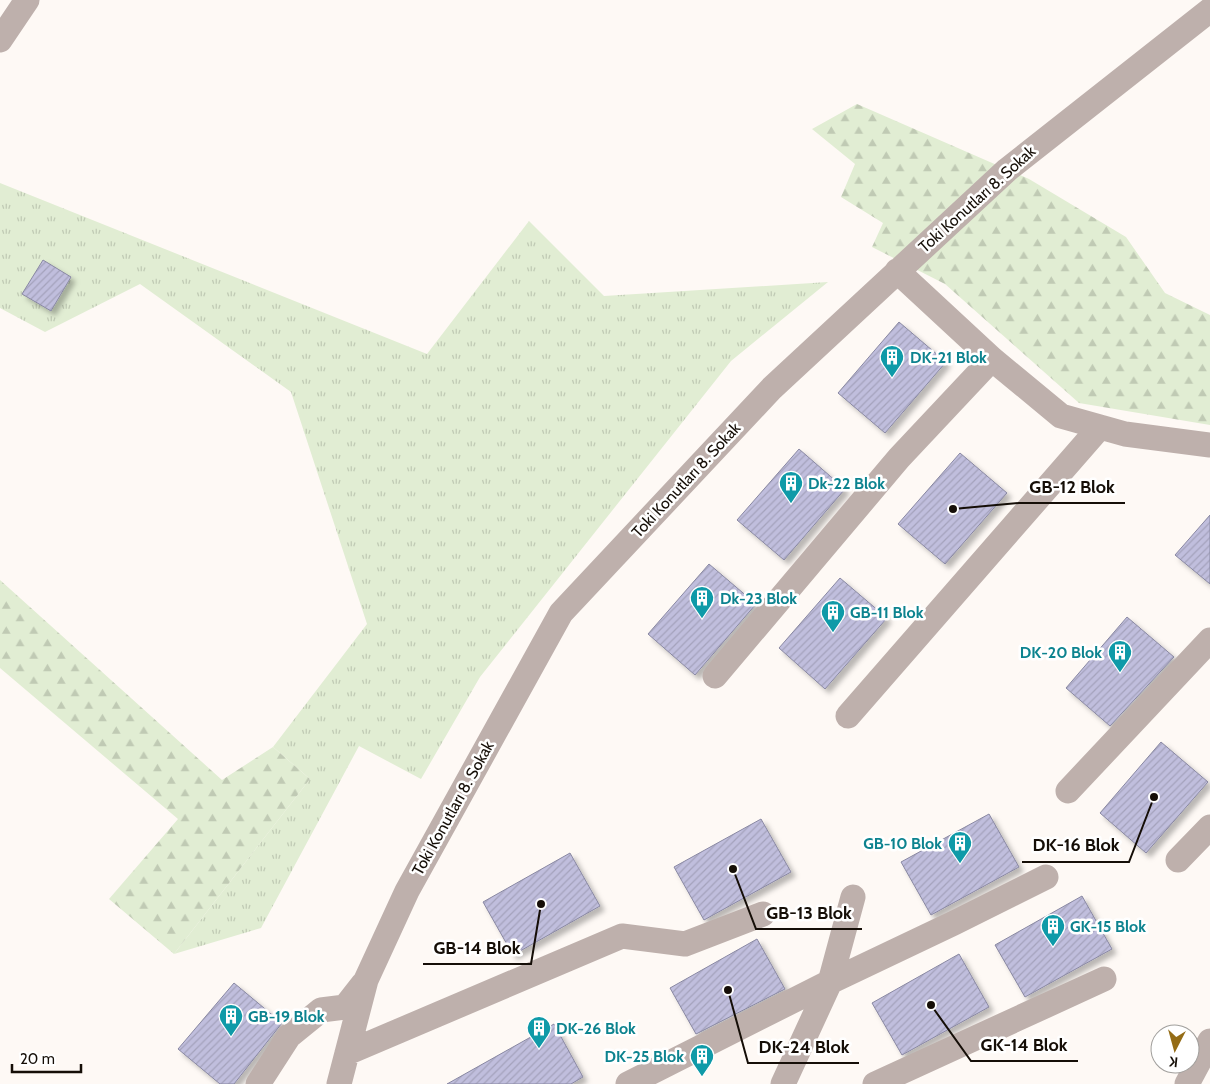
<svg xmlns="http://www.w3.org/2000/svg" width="1210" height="1084" font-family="Cabin,sans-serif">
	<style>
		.grass { fill: url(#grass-tufts) }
		.forest { fill: url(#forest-firs) }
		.building { fill: url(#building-hatch); stroke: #8988a2; filter: url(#shadow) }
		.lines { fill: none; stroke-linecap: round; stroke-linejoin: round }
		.minor { stroke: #beb0ac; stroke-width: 25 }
		.labels { text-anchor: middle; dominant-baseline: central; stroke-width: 5; stroke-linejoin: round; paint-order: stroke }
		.street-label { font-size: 16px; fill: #150e07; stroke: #fff }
		.culture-label { font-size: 16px; font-weight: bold; fill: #0d838f; stroke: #fff; text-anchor: start }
		.leader { fill: none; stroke: #150e07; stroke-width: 2 }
		.callout-dot { fill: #150e07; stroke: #fff; stroke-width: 2 }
		.callout-label { font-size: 18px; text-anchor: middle; font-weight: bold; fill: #150e07; stroke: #fff; stroke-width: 5; stroke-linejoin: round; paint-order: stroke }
	</style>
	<defs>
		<pattern id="grass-tufts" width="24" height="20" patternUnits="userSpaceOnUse" patternTransform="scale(1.25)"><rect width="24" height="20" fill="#e1edd3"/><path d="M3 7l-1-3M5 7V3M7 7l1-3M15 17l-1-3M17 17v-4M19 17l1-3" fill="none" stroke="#c0cab4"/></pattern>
		<pattern id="forest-firs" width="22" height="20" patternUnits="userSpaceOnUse" patternTransform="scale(1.25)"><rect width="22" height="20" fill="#e1edd3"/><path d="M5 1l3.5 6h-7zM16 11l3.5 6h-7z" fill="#c0cab4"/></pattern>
		<pattern id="building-hatch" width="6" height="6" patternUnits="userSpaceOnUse" patternTransform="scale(1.25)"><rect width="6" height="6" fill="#c0bedd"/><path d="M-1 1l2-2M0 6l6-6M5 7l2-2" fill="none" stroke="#a4a2bc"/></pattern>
		<filter id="shadow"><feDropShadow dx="4.5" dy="4.5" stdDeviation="2.5" flood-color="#0004"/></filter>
	</defs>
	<rect width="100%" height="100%" fill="#fef9f5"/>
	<!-- grass -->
	<path class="grass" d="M0,183L427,354L529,221L604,296L828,282L731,361L480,677L421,779L359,746L261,928L174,954L310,779L273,747L367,624L291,392L140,284L45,332L0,308Z"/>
	<!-- forest -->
	<path class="forest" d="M857,104L1029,179L1126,237L1165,293L1210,315V425L1079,403L945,284L872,247L883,223L841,197L855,164L812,129Z
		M0,580L222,780L273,747L310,779L174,954L109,899L178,819L0,668Z"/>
	<!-- building -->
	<path class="building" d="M43,260L71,277L51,311L22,294Z
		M899,322L946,362L885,433L838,393Z
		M799,449L845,489L784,560L737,520Z
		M960,453L1007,493L945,564L898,524Z
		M1210,515V584L1175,555Z
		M709,564L756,604L695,675L648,634Z
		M840,578L887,618L825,689L779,648Z
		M1127,617L1174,657L1110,726L1066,688Z
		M1161,742L1208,782L1146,853L1100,813Z
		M989,814L1019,867L931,915L901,862Z
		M761,819L791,872L704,920L674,867Z
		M570,853L600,906L513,955L483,902Z
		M1082,896L1112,949L1025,997L995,945Z
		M757,939L785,989L696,1034L670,988Z
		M959,954L989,1007L902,1055L872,1003Z
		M234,983L282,1023L234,1084H220L178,1049Z
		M554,1024L583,1077L571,1084H447Z"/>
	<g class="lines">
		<!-- minor -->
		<path class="minor" d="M0,40L27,0
			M897,271L992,359L1061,416L1125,434L1210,445
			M715,676L899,458L992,359
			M848,716L1100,427
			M1068,791L1210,640
			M1178,860L1210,827
			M347,1053L622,936L685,944L763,914
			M258,1084L289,1036L321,1010L345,1007L363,984
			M339,1084L366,980L407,891L561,613L772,388L1007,170L1210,10
			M628,1084L830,982L954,923L1046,877
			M783,1084L830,982L853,897
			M875,1084L1104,979
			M1187,1084L1210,1041"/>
	</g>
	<!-- icons -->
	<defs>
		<g id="building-pin" transform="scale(1.25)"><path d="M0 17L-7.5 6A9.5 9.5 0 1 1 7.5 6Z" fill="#0f9aa8" stroke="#fff"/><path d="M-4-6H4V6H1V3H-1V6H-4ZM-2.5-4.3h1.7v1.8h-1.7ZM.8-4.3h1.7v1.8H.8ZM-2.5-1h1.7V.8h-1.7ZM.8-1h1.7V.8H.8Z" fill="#fff"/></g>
	</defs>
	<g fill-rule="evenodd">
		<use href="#building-pin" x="892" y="357"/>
		<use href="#building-pin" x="791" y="483"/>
		<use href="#building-pin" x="702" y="598"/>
		<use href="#building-pin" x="833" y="612"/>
		<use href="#building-pin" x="1120" y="652"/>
		<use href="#building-pin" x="960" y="843"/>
		<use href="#building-pin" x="1053" y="926"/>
		<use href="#building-pin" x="231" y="1016"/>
		<use href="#building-pin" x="539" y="1028"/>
		<use href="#building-pin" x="702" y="1056"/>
	</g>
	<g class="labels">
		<!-- street labels -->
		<g class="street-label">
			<text transform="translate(977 199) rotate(-42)">Toki Konutları 8. Sokak</text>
			<text transform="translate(686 480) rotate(-47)">Toki Konutları 8. Sokak</text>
			<text transform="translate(453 808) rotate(-61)">Toki Konutları 8. Sokak</text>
		</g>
		<!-- culture labels -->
		<g class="culture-label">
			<text x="910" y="357">DK-21 Blok</text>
			<text x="808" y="483">Dk-22 Blok</text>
			<text x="720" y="598">Dk-23 Blok</text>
			<text x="850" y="612">GB-11 Blok</text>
			<text x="1102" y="652" text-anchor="end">DK-20 Blok</text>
			<text x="942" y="843" text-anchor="end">GB-10 Blok</text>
			<text x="1070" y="926">GK-15 Blok</text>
			<text x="248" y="1016">GB-19 Blok</text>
			<text x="556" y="1028">DK-26 Blok</text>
			<text x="684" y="1056" text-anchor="end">DK-25 Blok</text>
		</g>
	</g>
	<!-- callouts -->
	<path class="leader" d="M953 509L1019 503H1125M1154 797L1129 862H1022M733 869L756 929H862M541 904L531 964H423M931 1005L971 1061H1078M728 990L748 1063H859"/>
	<g class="callout-dot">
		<circle cx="953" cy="509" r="5"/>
		<circle cx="1154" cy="797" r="5"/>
		<circle cx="733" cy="869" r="5"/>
		<circle cx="541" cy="904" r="5"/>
		<circle cx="931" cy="1005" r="5"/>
		<circle cx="728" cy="990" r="5"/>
	</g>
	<g class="callout-label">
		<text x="1072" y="493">GB-12 Blok</text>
		<text x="1076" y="851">DK-16 Blok</text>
		<text x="809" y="919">GB-13 Blok</text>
		<text x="477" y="954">GB-14 Blok</text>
		<text x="1024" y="1051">GK-14 Blok</text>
		<text x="804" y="1053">DK-24 Blok</text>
	</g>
	<!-- north arrow -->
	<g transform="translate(1175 1049) rotate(186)"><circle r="24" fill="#ffffff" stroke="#a19f9c"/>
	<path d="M0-4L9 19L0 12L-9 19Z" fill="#946c16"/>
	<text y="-8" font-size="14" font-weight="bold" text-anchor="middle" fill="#150e07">K</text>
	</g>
	<!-- scale -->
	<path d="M12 1064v8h69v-8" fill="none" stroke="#150e07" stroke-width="2.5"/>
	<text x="20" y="1064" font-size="15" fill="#150e07" stroke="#ffffff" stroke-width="4" paint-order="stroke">20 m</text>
</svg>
